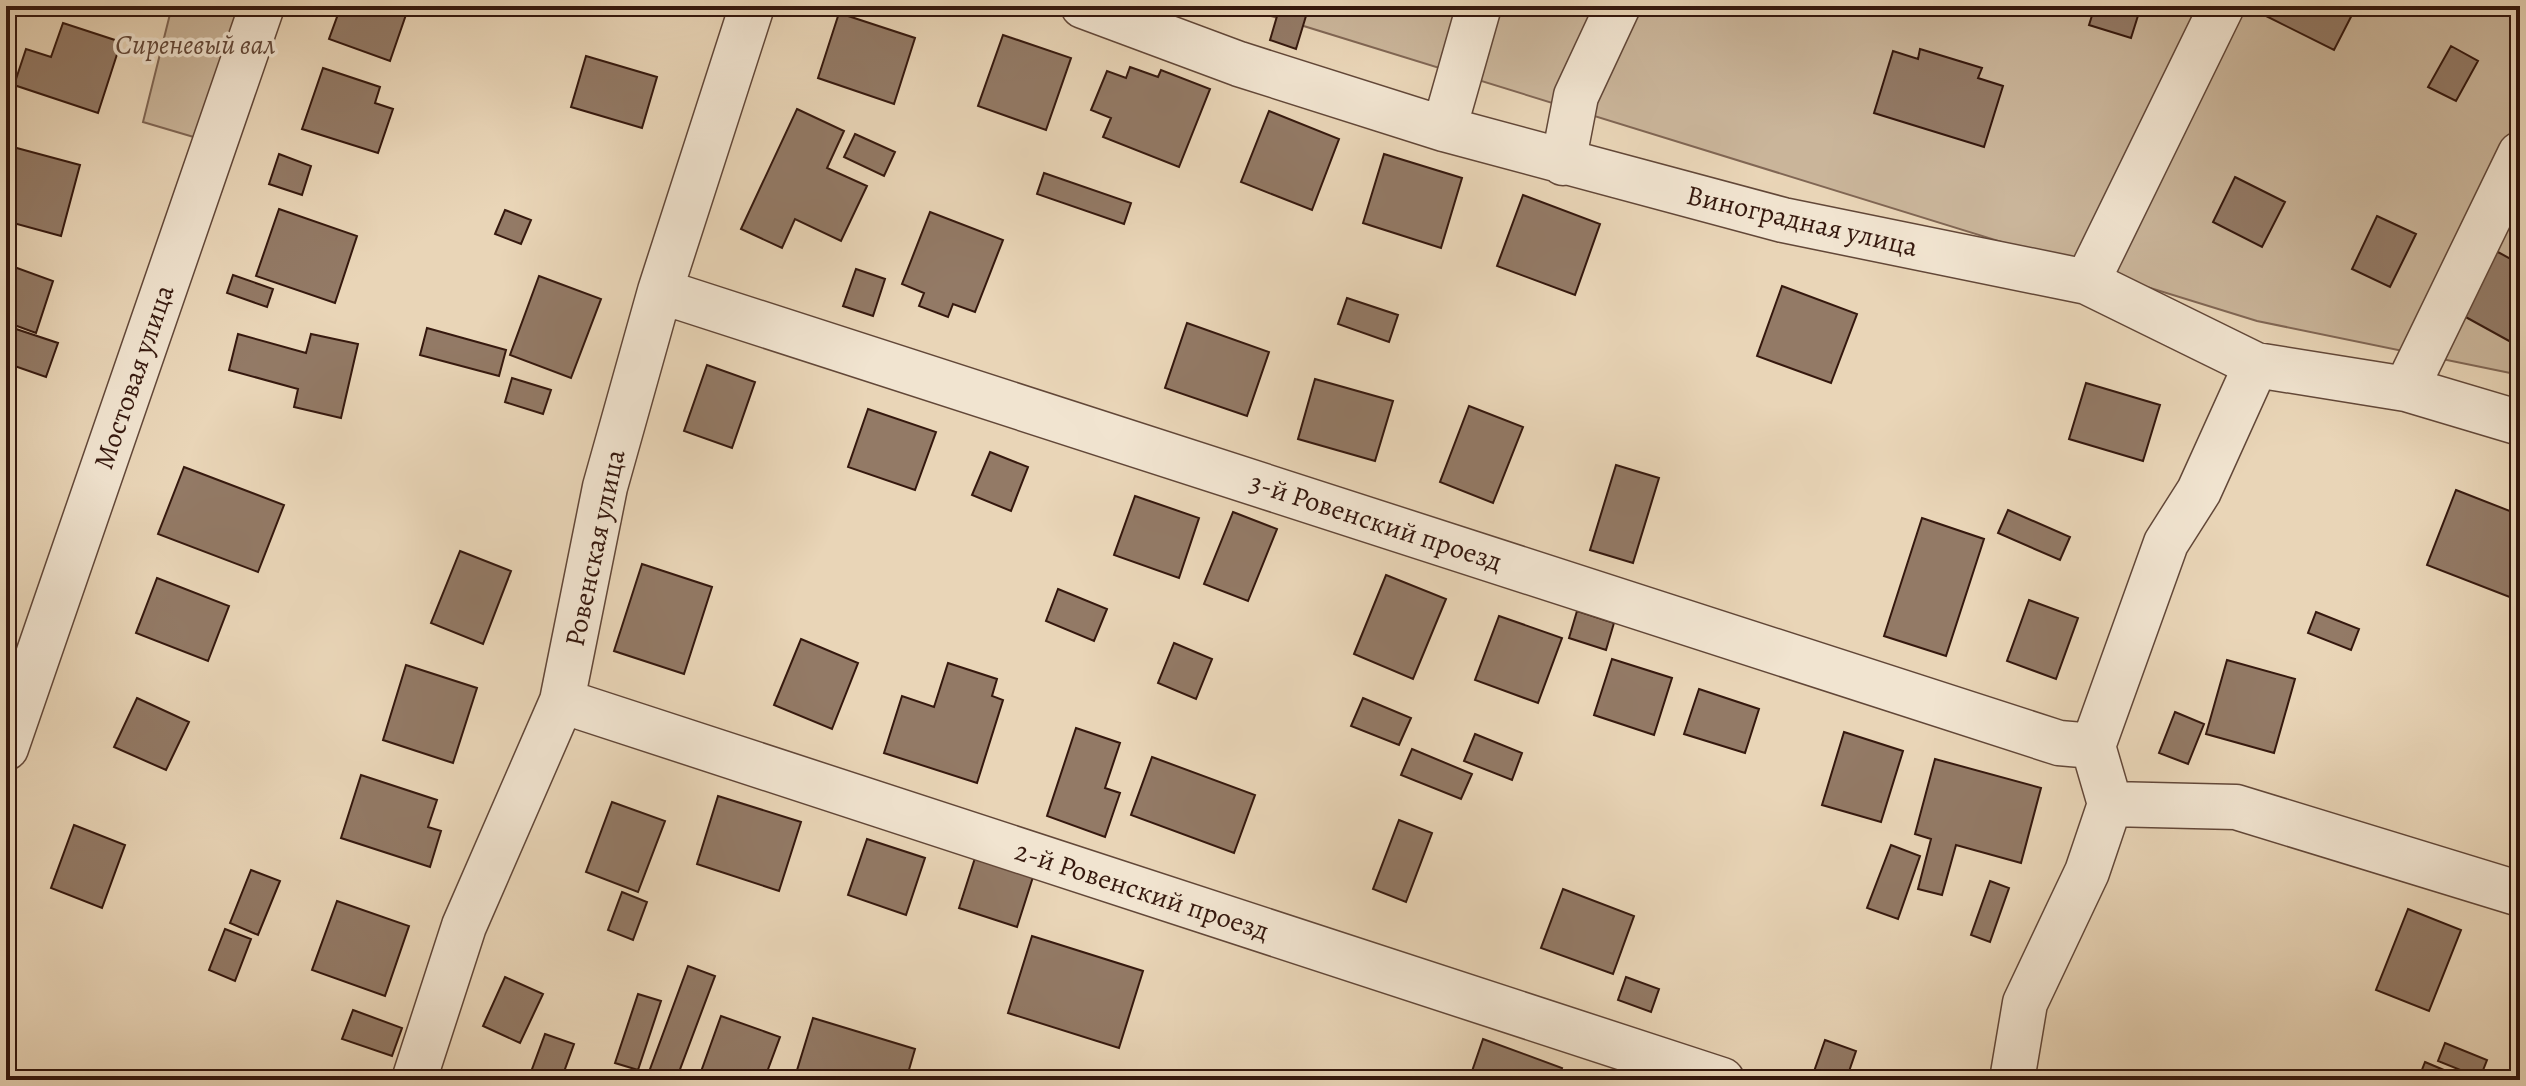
<svg xmlns="http://www.w3.org/2000/svg" width="2526" height="1086" font-family="Alegreya,serif">
	<style>
		.green { fill: #cab59a; stroke: #806654; stroke-width: 2 }
		.building { fill: #937a66; stroke: #35180e; stroke-width: 2 }
		.lines { fill: none; stroke-linecap: round; stroke-linejoin: round }
		.minor-casing { stroke: #624738; stroke-width: 47 }
		.minor { stroke: #f1e4d0; stroke-width: 44 }
		.labels { text-anchor: middle; dominant-baseline: central; stroke-width: 7; stroke-linejoin: round; paint-order: stroke }
		.park-label { font-size: 28px; font-style: italic; fill: #624738; stroke: #f1e4d0 }
		.street-label { font-size: 28px; fill: #35180e; stroke: #f1e4d0 }
	</style>
	<rect width="100%" height="100%" fill="#e9d5b7"/>
	<filter id="stains"><feTurbulence type="fractalNoise" baseFrequency=".0025" numOctaves="4"/><feColorMatrix values="0 0 0 0 .2 0 0 0 0 .09 0 0 0 0 .02 0 0 0 .5 -.17"/></filter>
	<radialGradient id="worn" r=".72"><stop offset=".6" stop-color="#630" stop-opacity="0"/><stop offset="1" stop-color="#630" stop-opacity=".3"/></radialGradient>
	<!-- green -->
	<path class="green" d="M172,6H243L197,138L143,122Z
		M1239,6H2520V375L2257,321Z"/>
	<!-- building -->
	<path class="building" d="M341,6H409L390,61L329,39Z
		M1280,6H1309L1296,49L1270,40Z
		M2095,6H2141L2131,38L2089,25Z
		M2266,6H2353L2356,7L2334,50L2262,14Z
		M839,13L915,38L894,104L818,78Z
		M63,23L121,42L98,113L14,85L26,49L51,57Z
		M1003,35L1071,58L1046,130L978,106Z
		M2451,46L2478,61L2456,101L2428,87Z
		M1920,49L1982,68L1978,78L2003,86L1984,147L1874,113L1893,51L1918,59Z
		M586,56L657,77L642,128L571,107Z
		M1130,67L1158,77L1161,70L1210,89L1179,167L1103,137L1111,118L1091,110L1107,71L1126,78Z
		M323,68L380,87L375,103L393,109L378,153L302,129Z
		M797,109L844,131L827,168L867,186L841,241L795,219L782,248L741,229Z
		M1269,111L1339,139L1312,210L1241,182Z
		M855,134L895,152L884,176L844,157Z
		M13,147L80,165L61,236L6,221V175Z
		M279,154L311,166L302,195L269,184Z
		M1384,154L1462,178L1441,248L1363,223Z
		M1044,173L1131,203L1124,224L1037,194Z
		M2235,177L2285,202L2262,247L2213,222Z
		M1523,195L1600,224L1575,295L1497,266Z
		M279,209L357,236L335,303L256,276Z
		M505,210L531,220L521,244L495,234Z
		M930,212L1003,240L975,312L953,304L948,317L919,306L924,293L902,284Z
		M2377,216L2416,234L2390,287L2352,269Z
		M2496,251L2520,264V347L2462,315Z
		M6,264L53,281L36,333L6,322Z
		M856,269L885,279L873,316L843,306Z
		M233,275L273,289L267,307L227,293Z
		M539,276L601,299L571,378L510,355Z
		M1782,286L1857,314L1831,383L1757,356Z
		M1347,298L1398,315L1389,342L1338,324Z
		M1187,323L1269,352L1247,416L1165,388Z
		M13,328L58,343L46,377L6,363V349Z
		M427,328L506,350L499,376L420,355Z
		M238,334L306,353L311,334L358,344L341,418L294,407L298,389L229,370Z
		M707,365L755,382L732,448L684,431Z
		M512,378L551,390L543,414L505,402Z
		M1315,379L1393,401L1375,461L1298,439Z
		M2086,383L2160,405L2143,461L2069,439Z
		M1469,406L1523,427L1493,503L1440,482Z
		M868,409L936,432L915,490L848,467Z
		M990,452L1028,467L1011,511L972,495Z
		M1616,465L1659,478L1633,563L1590,550Z
		M184,467L284,505L258,572L158,534Z
		M2456,490L2520,515V601L2427,565Z
		M1135,496L1199,518L1179,578L1114,555Z
		M2008,510L2070,537L2060,560L1998,533Z
		M1233,512L1277,529L1248,601L1204,584Z
		M1922,518L1984,539L1946,656L1884,636Z
		M460,551L511,571L483,644L431,623Z
		M642,564L712,587L684,674L614,651Z
		M1386,575L1446,599L1413,679L1354,654Z
		M157,578L229,606L208,661L136,633Z
		M1058,589L1107,609L1094,641L1046,621Z
		M2029,600L2078,618L2056,679L2007,661Z
		M1577,611L1614,623L1606,650L1569,638Z
		M2316,612L2359,629L2351,650L2308,633Z
		M1499,616L1562,638L1538,703L1475,680Z
		M801,639L858,663L832,729L774,705Z
		M1174,643L1212,659L1196,699L1158,683Z
		M1612,659L1672,678L1654,735L1594,715Z
		M2227,660L2295,679L2274,753L2206,734Z
		M948,663L997,679L992,696L1003,700L977,783L884,753L902,696L934,707Z
		M406,665L477,688L453,763L383,740Z
		M1699,689L1759,709L1745,753L1684,734Z
		M137,698L189,722L166,770L114,747Z
		M1363,698L1411,718L1399,745L1351,726Z
		M2175,712L2204,724L2188,764L2159,753Z
		M1076,728L1120,743L1105,788L1120,793L1105,837L1047,816Z
		M1844,732L1903,751L1881,822L1822,805Z
		M1475,734L1522,753L1512,780L1464,761Z
		M1412,749L1472,774L1461,799L1401,775Z
		M1152,757L1255,795L1234,853L1131,815Z
		M1935,759L2041,788L2021,863L1956,845L1942,895L1918,889L1931,839L1915,834Z
		M361,775L437,800L428,827L441,831L430,867L341,838Z
		M718,796L801,822L779,891L697,864Z
		M612,802L665,821L638,892L586,872Z
		M1399,820L1432,833L1406,902L1373,889Z
		M74,825L125,845L102,908L51,888Z
		M867,839L925,858L906,915L848,895Z
		M1891,845L1920,856L1898,919L1867,908Z
		M975,858L1033,877L1017,927L959,908Z
		M251,870L280,881L258,935L230,923Z
		M1990,881L2009,888L1990,942L1971,935Z
		M1563,889L1634,916L1613,974L1541,948Z
		M622,892L647,902L633,940L608,930Z
		M337,901L409,926L385,996L312,970Z
		M2408,909L2461,930L2429,1011L2376,990Z
		M225,929L251,939L235,981L209,970Z
		M1032,936L1143,971L1119,1048L1008,1013Z
		M688,966L715,976L676,1080H646Z
		M505,977L543,994L520,1043L483,1026Z
		M1626,977L1659,989L1651,1012L1618,1000Z
		M638,994L661,1001L638,1070L615,1063Z
		M353,1010L402,1028L392,1056L342,1039Z
		M721,1016L780,1037L764,1080H698Z
		M813,1018L915,1049L906,1080H794Z
		M545,1034L574,1044L561,1080H528Z
		M1483,1039L1562,1068L1557,1080H1469Z
		M1825,1040L1856,1051L1846,1080H1811Z
		M2445,1043L2487,1060L2480,1078L2438,1061Z
		M2425,1062L2463,1078L2462,1080H2418Z"/>
	<g class="lines">
		<!-- minor casing -->
		<g class="minor-casing">
			<path id="minor" d="M1083,6L1239,64L1444,129L1783,220L2087,282L2256,365L2406,389L2520,423
				M1444,129L1479,6
				M1563,163L1576,96L1618,6
				M2087,282L2222,6
				M660,291L2059,743L2093,746
				M2406,389L2520,154
				M562,701L1722,1080
				M6,748L262,6
				M2110,804L2236,807L2520,894
				M414,1080L464,926L562,701L605,487L660,291L752,6
				M2012,1080L2025,1003L2087,872L2110,804L2093,746L2166,543L2199,491L2256,365"/>
		</g>
		<!-- minor -->
		<use href="#minor" class="minor"/>
	</g>
	<g class="labels">
		<!-- park labels -->
		<g class="park-label">
			<text x="195" y="45">Сиреневый вал</text>
		</g>
		<!-- street labels -->
		<g class="street-label">
			<text transform="translate(1802 221) rotate(13)">Виноградная улица</text>
			<text transform="translate(134 377) rotate(-71)">Мостовая улица</text>
			<text transform="translate(1376 522) rotate(18)">3-й Ровенский проезд</text>
			<text transform="translate(595 548) rotate(-78)">Ровенская улица</text>
			<text transform="translate(1142 891) rotate(18)">2-й Ровенский проезд</text>
		</g>
	</g>
	<!-- margin -->
	<rect width="2526" height="1086" fill="none" stroke="#e9d5b7" stroke-width="32"/>
	<rect x="8" y="8" width="2510" height="1070" fill="none" stroke="#35180e" stroke-width="4"/>
	<rect x="16" y="16" width="2494" height="1054" fill="none" stroke="#35180e" stroke-width="2"/>
	<rect width="100%" height="100%" filter="url(#stains)"/>
	<rect width="100%" height="100%" fill="url(#worn)"/>
</svg>
